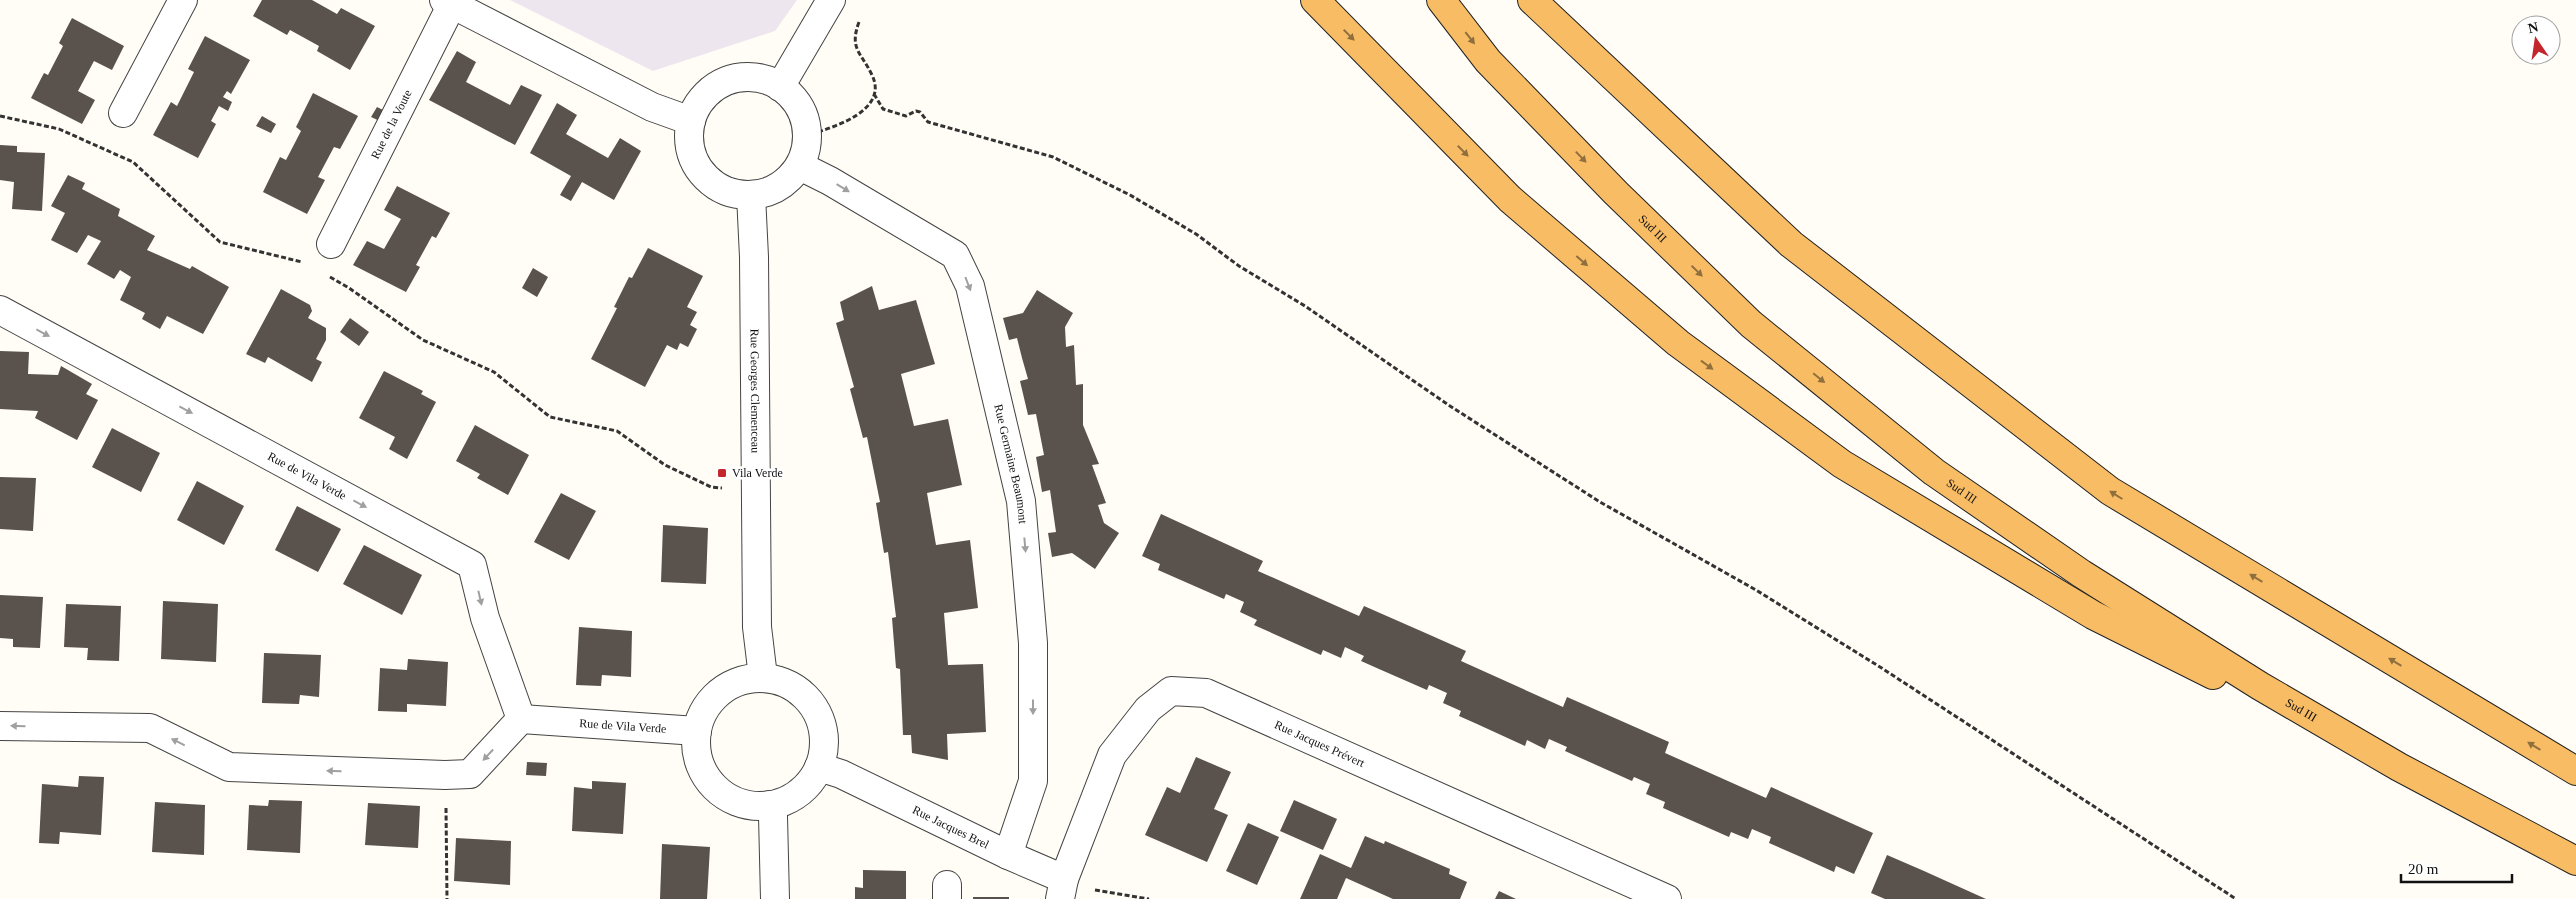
<svg xmlns="http://www.w3.org/2000/svg" width="2576" height="899" font-family="Georgia,serif">
	<style>
		.industrial { fill: #eee6ef }
		.building { fill: #5a524d }
		.lines { fill: none; stroke-linecap: round; stroke-linejoin: round }
		.minor-casing { stroke: #444; stroke-width: 30 }
		.tertiary-casing { stroke: #444; stroke-width: 30 }
		.trunk-casing { stroke: #222; stroke-width: 30 }
		.path { stroke: #333; stroke-width: 3; stroke-dasharray: 5 2.5; stroke-linecap: butt }
		.minor { stroke: #fff; stroke-width: 28 }
		.tertiary { stroke: #fff; stroke-width: 28 }
		.trunk { stroke: #f7bc64; stroke-width: 28 }
		.oneway { fill: #906f3f }
		.oneway2 { fill: #a0a0a0 }
		.poi-dot { fill: #c4262e; stroke: #fff; stroke-width: 2 }
		.labels { text-anchor: middle; dominant-baseline: central; stroke-width: 5; stroke-linejoin: round; paint-order: stroke }
		.street-label { font-size: 12px; fill: #111; stroke: #fff }
		.poi-label { font-size: 12px; fill: #111; stroke: #fff; text-anchor: start }
	</style>
	<rect width="100%" height="100%" fill="#fffdf5"/>
	<!-- industrial -->
	<path class="industrial" d="M510,0H797L775,31L653,71Z"/>
	<!-- building -->
	<path class="building" d="M262,0H312L337,14L341,8L375,26L350,70L317,51L319,46L290,30L287,35L253,16Z
		M72,18L124,46L112,70L94,61L78,91L95,100L82,124L31,98L44,73L48,75L63,46L59,43Z
		M205,36L250,60L231,94L227,91L223,97L232,102L228,111L219,106L211,121L216,124L198,158L153,135L171,102L177,106L194,72L188,69Z
		M457,51L476,62L466,82L510,105L521,85L542,95L515,145L429,100Z
		M313,93L358,116L340,149L334,147L318,177L325,180L307,214L263,192L280,157L286,160L301,131L296,127Z
		M557,103L577,115L566,134L608,158L620,138L641,151L614,200L582,182L571,201L560,195L571,176L530,153Z
		M377,107L387,112L382,122L371,117Z
		M262,116L276,124L271,133L256,126Z
		M0,145L17,146V152L45,153L42,211L12,209L14,182L0,180Z
		M68,175L85,183L82,189L120,209L118,216L155,236L147,250L190,269L192,266L229,287L203,334L167,316L160,329L142,319L145,313L120,300L131,277L120,270L114,279L87,264L101,241L88,235L77,253L51,240L65,213L51,206Z
		M397,186L450,213L436,238L432,236L416,265L420,267L406,292L353,265L367,241L384,249L401,219L384,210Z
		M648,248L703,276L687,307L697,312L690,325L697,329L688,347L680,343L677,350L667,345L645,387L591,359L617,308L614,307L629,277L632,278Z
		M533,268L548,277L537,297L522,288Z
		M872,286L879,310L916,300L935,364L901,374L914,426L948,419L962,485L927,493L936,545L970,540L978,608L944,613L948,665L983,664L986,732L947,734L948,760L912,753L911,735H903L900,669L896,668L892,618L896,617L888,552L884,553L876,503L880,502L867,437L863,438L850,389L854,387L836,323L844,320L840,302Z
		M281,289L310,305L312,311L308,318L326,328V340L316,359L322,362L312,382L268,357L265,363L246,354Z
		M1037,290L1073,313L1065,327L1066,347L1074,345L1076,385L1083,384V425L1099,464L1092,465L1106,503L1098,505L1104,523L1119,533L1095,569L1072,553L1052,557L1048,533L1056,532L1050,490L1042,492L1036,457L1044,455L1036,414L1028,415L1020,381L1028,379L1022,358L1017,338L1009,340L1003,318L1023,313Z
		M350,318L369,332L359,346L340,332Z
		M0,351L29,352L28,374L58,375L61,366L92,384L86,394L98,400L77,440L35,418L38,411L0,409Z
		M384,371L423,391L421,394L436,402L407,459L389,449L395,437L359,418Z
		M475,425L529,455L508,495L477,478L480,474L456,461Z
		M112,428L160,453L141,492L92,467Z
		M0,477L36,478L33,531L0,529Z
		M197,481L244,506L224,545L177,520Z
		M561,493L596,511L569,560L534,542Z
		M297,506L341,529L318,572L275,550Z
		M1161,514L1263,561L1258,571L1359,616L1364,606L1430,635L1466,651L1461,661L1563,707L1567,697L1669,742L1665,753L1701,769L1766,798L1771,787L1873,833L1854,874L1836,866L1834,872L1801,857L1769,843L1771,837L1752,829L1748,839L1731,832L1729,837L1695,822L1663,808L1665,802L1646,794L1650,784L1634,777L1632,781L1565,751L1567,747L1549,739L1545,749L1527,740L1525,746L1477,724L1459,716L1461,711L1443,703L1447,693L1429,685L1427,690L1379,669L1361,661L1364,656L1345,647L1341,658L1323,650L1321,655L1254,625L1257,620L1240,612L1244,602L1226,594L1224,599L1158,570L1160,564L1142,556Z
		M663,525L708,528L706,584L661,582Z
		M364,545L422,575L402,615L343,584Z
		M0,595L43,597L40,648L13,647V639L0,638Z
		M163,601L218,604L216,662L161,659Z
		M66,604L121,606L119,661L87,660L88,648L64,647Z
		M579,627L632,631L631,677L602,675L601,686L576,685Z
		M264,653L321,655L319,697L300,695L299,704L262,703Z
		M408,659L448,662L446,706L407,704V712L378,711L380,668L407,670Z
		M1196,757L1231,772L1214,809L1228,815L1207,862L1145,835L1167,787L1180,793Z
		M527,762L547,763L546,776L526,775Z
		M79,776L104,777L101,835L60,832L59,844L39,843L42,784L78,787Z
		M592,781L626,783L623,834L572,831L574,787L592,789Z
		M269,800L302,801L300,853L247,850L249,805L268,806Z
		M1294,800L1337,819L1323,850L1280,831Z
		M155,802L205,805L204,855L152,852Z
		M368,803L420,806L418,848L365,845Z
		M1248,823L1279,837L1257,885L1226,871Z
		M1365,836L1384,844L1385,841L1450,869L1449,874L1467,882L1460,899H1393L1346,878L1337,899H1300L1320,854L1351,868Z
		M456,838L511,841L510,885L454,881Z
		M662,844L710,847L707,899H660Z
		M1887,855L1924,871L1986,899H1885L1871,893Z
		M863,870L906,871V899H855V887L863,888Z
		M1499,891L1516,899H1495Z
		M973,897H1009V899H973Z"/>
	<g class="lines">
		<!-- minor casing -->
		<g class="minor-casing">
			<g id="minor">
				<path d="M780,87L831,0"/>
				<path d="M123,113L183,0"/>
				<path id="s1" d="M800,166L830,181L955,255L970,286L1021,501L1033,643V781L1008,855"/>
				<path id="s2" d="M331,244L452,4"/>
				<path id="s3" d="M0,310L472,565L485,618L521,719"/>
				<path id="s4" d="M521,719L697,731"/>
				<path d="M0,726L150,728L229,767L445,775L470,774L521,719"/>
				<path id="s5" d="M819,767L841,774L1008,855L1064,879L1060,899"/>
				<path id="s6" d="M1064,879L1112,755L1148,709L1171,691L1206,693L1667,899"/>
				<path d="M947,885V899"/>
			</g>
		</g>
		<!-- tertiary casing -->
		<g class="tertiary-casing">
			<g id="tertiary">
				<path d="M444,0L652,107L691,121"/>
				<circle cx="748" cy="136" r="59"/>
				<path id="s7" d="M751,195L754,257L757,627L763,677"/>
				<circle cx="760" cy="742" r="64"/>
				<path d="M770,805L773,816L775,899"/>
			</g>
		</g>
		<!-- trunk casing -->
		<g class="trunk-casing">
			<g id="trunk">
				<path d="M1315,0L1510,199L1678,343L1842,464L2093,615L2213,675"/>
				<path id="s8" d="M1441,0L1488,61L1616,193L1751,324L1934,472L2082,574L2260,686L2399,767L2576,861"/>
				<path d="M1532,0L1791,244L2110,491L2576,771"/>
			</g>
		</g>
		<!-- path -->
		<path class="path" d="M874,94L883,109L906,116L916,111L920,112L928,122L1053,157L1130,195L1196,234L1239,266L1305,306L1450,406L1600,502L1756,590L1880,667L2236,899
			M0,116L59,129L133,162L220,242L302,262
			M811,134C835,127 889,110 872,75C861,52 849,49 859,22
			M330,277L349,288L423,340L494,372L550,417L617,431L665,465L711,487L722,488
			M446,808L447,899
			M1095,890L1149,899"/>
		<!-- minor -->
		<use href="#minor" class="minor"/>
		<!-- tertiary -->
		<use href="#tertiary" class="tertiary"/>
		<!-- trunk -->
		<use href="#trunk" class="trunk"/>
	</g>
	<!-- one-way arrows -->
	<defs><path id="oneway-solid" d="M-6-.8H1V-3.2L6.5 0L1 3.2V.8H-6Z" transform="scale(1.25)"/></defs>
	<g class="oneway">
		<use href="#oneway-solid" transform="translate(1349 35) rotate(45)"/>
		<use href="#oneway-solid" transform="translate(1470 38) rotate(52)"/>
		<use href="#oneway-solid" transform="translate(1463 151) rotate(45)"/>
		<use href="#oneway-solid" transform="translate(1581 157) rotate(46)"/>
		<use href="#oneway-solid" transform="translate(1582 261) rotate(41)"/>
		<use href="#oneway-solid" transform="translate(1697 271) rotate(44)"/>
		<use href="#oneway-solid" transform="translate(1707 365) rotate(36)"/>
		<use href="#oneway-solid" transform="translate(1819 378) rotate(39)"/>
		<use href="#oneway-solid" transform="translate(2116 495) rotate(-148)"/>
		<use href="#oneway-solid" transform="translate(2256 578) rotate(-149)"/>
		<use href="#oneway-solid" transform="translate(2395 662) rotate(-149)"/>
		<use href="#oneway-solid" transform="translate(2534 746) rotate(-149)"/>
	</g>
	<g class="oneway2">
		<use href="#oneway-solid" transform="translate(843 188) rotate(31)"/>
		<use href="#oneway-solid" transform="translate(968 284) rotate(69)"/>
		<use href="#oneway-solid" transform="translate(43 333) rotate(28)"/>
		<use href="#oneway-solid" transform="translate(186 410) rotate(28)"/>
		<use href="#oneway-solid" transform="translate(360 504) rotate(28)"/>
		<use href="#oneway-solid" transform="translate(1025 545) rotate(85)"/>
		<use href="#oneway-solid" transform="translate(480 598) rotate(77)"/>
		<use href="#oneway-solid" transform="translate(1033 707) rotate(90)"/>
		<use href="#oneway-solid" transform="translate(18 726) rotate(-179)"/>
		<use href="#oneway-solid" transform="translate(178 742) rotate(-154)"/>
		<use href="#oneway-solid" transform="translate(488 755) rotate(133)"/>
		<use href="#oneway-solid" transform="translate(334 771) rotate(-178)"/>
	</g>
	<!-- markers -->
	<rect class="poi-dot" x="717" y="468" width="10" height="10" rx="2.5"/>
	<g class="labels">
		<!-- street labels -->
		<g class="street-label">
			<text stroke="none"><textPath href="#s2" startOffset="134">Rue de la Voute</textPath></text>
			<text stroke="none"><textPath href="#s8" startOffset="312">Sud III</textPath></text>
			<text stroke="none"><textPath href="#s7" startOffset="196">Rue Georges Clemenceau</textPath></text>
			<text stroke="none"><textPath href="#s1" startOffset="396">Rue Germaine Beaumont</textPath></text>
			<text stroke="none"><textPath href="#s3" startOffset="349">Rue de Vila Verde</textPath></text>
			<text stroke="none"><textPath href="#s8" startOffset="718">Sud III</textPath></text>
			<text stroke="none"><textPath href="#s8" startOffset="1122">Sud III</textPath></text>
			<text stroke="none"><textPath href="#s4" startOffset="102">Rue de Vila Verde</textPath></text>
			<text stroke="none"><textPath href="#s6" startOffset="380">Rue Jacques Prévert</textPath></text>
			<text stroke="none"><textPath href="#s5" startOffset="145">Rue Jacques Brel</textPath></text>
		</g>
		<!-- poi labels -->
		<g class="poi-label">
			<text x="732" y="473">Vila Verde</text>
		</g>
	</g>
	<!-- north arrow -->
	<g transform="translate(2536 40) rotate(347)"><circle r="24" fill="#ffffff" stroke="#a0a0a0"/>
	<path d="M0-4L9 19L0 12L-9 19Z" fill="#c4262e"/>
	<text y="-8" font-size="14" font-weight="bold" text-anchor="middle" fill="#111111">N</text>
	</g>
	<!-- scale -->
	<path d="M2401 874v8h111v-8" fill="none" stroke="#111111" stroke-width="2.5"/>
	<text x="2408" y="874" font-size="15" fill="#111111" stroke="#ffffff" stroke-width="4" paint-order="stroke">20 m</text>
</svg>
